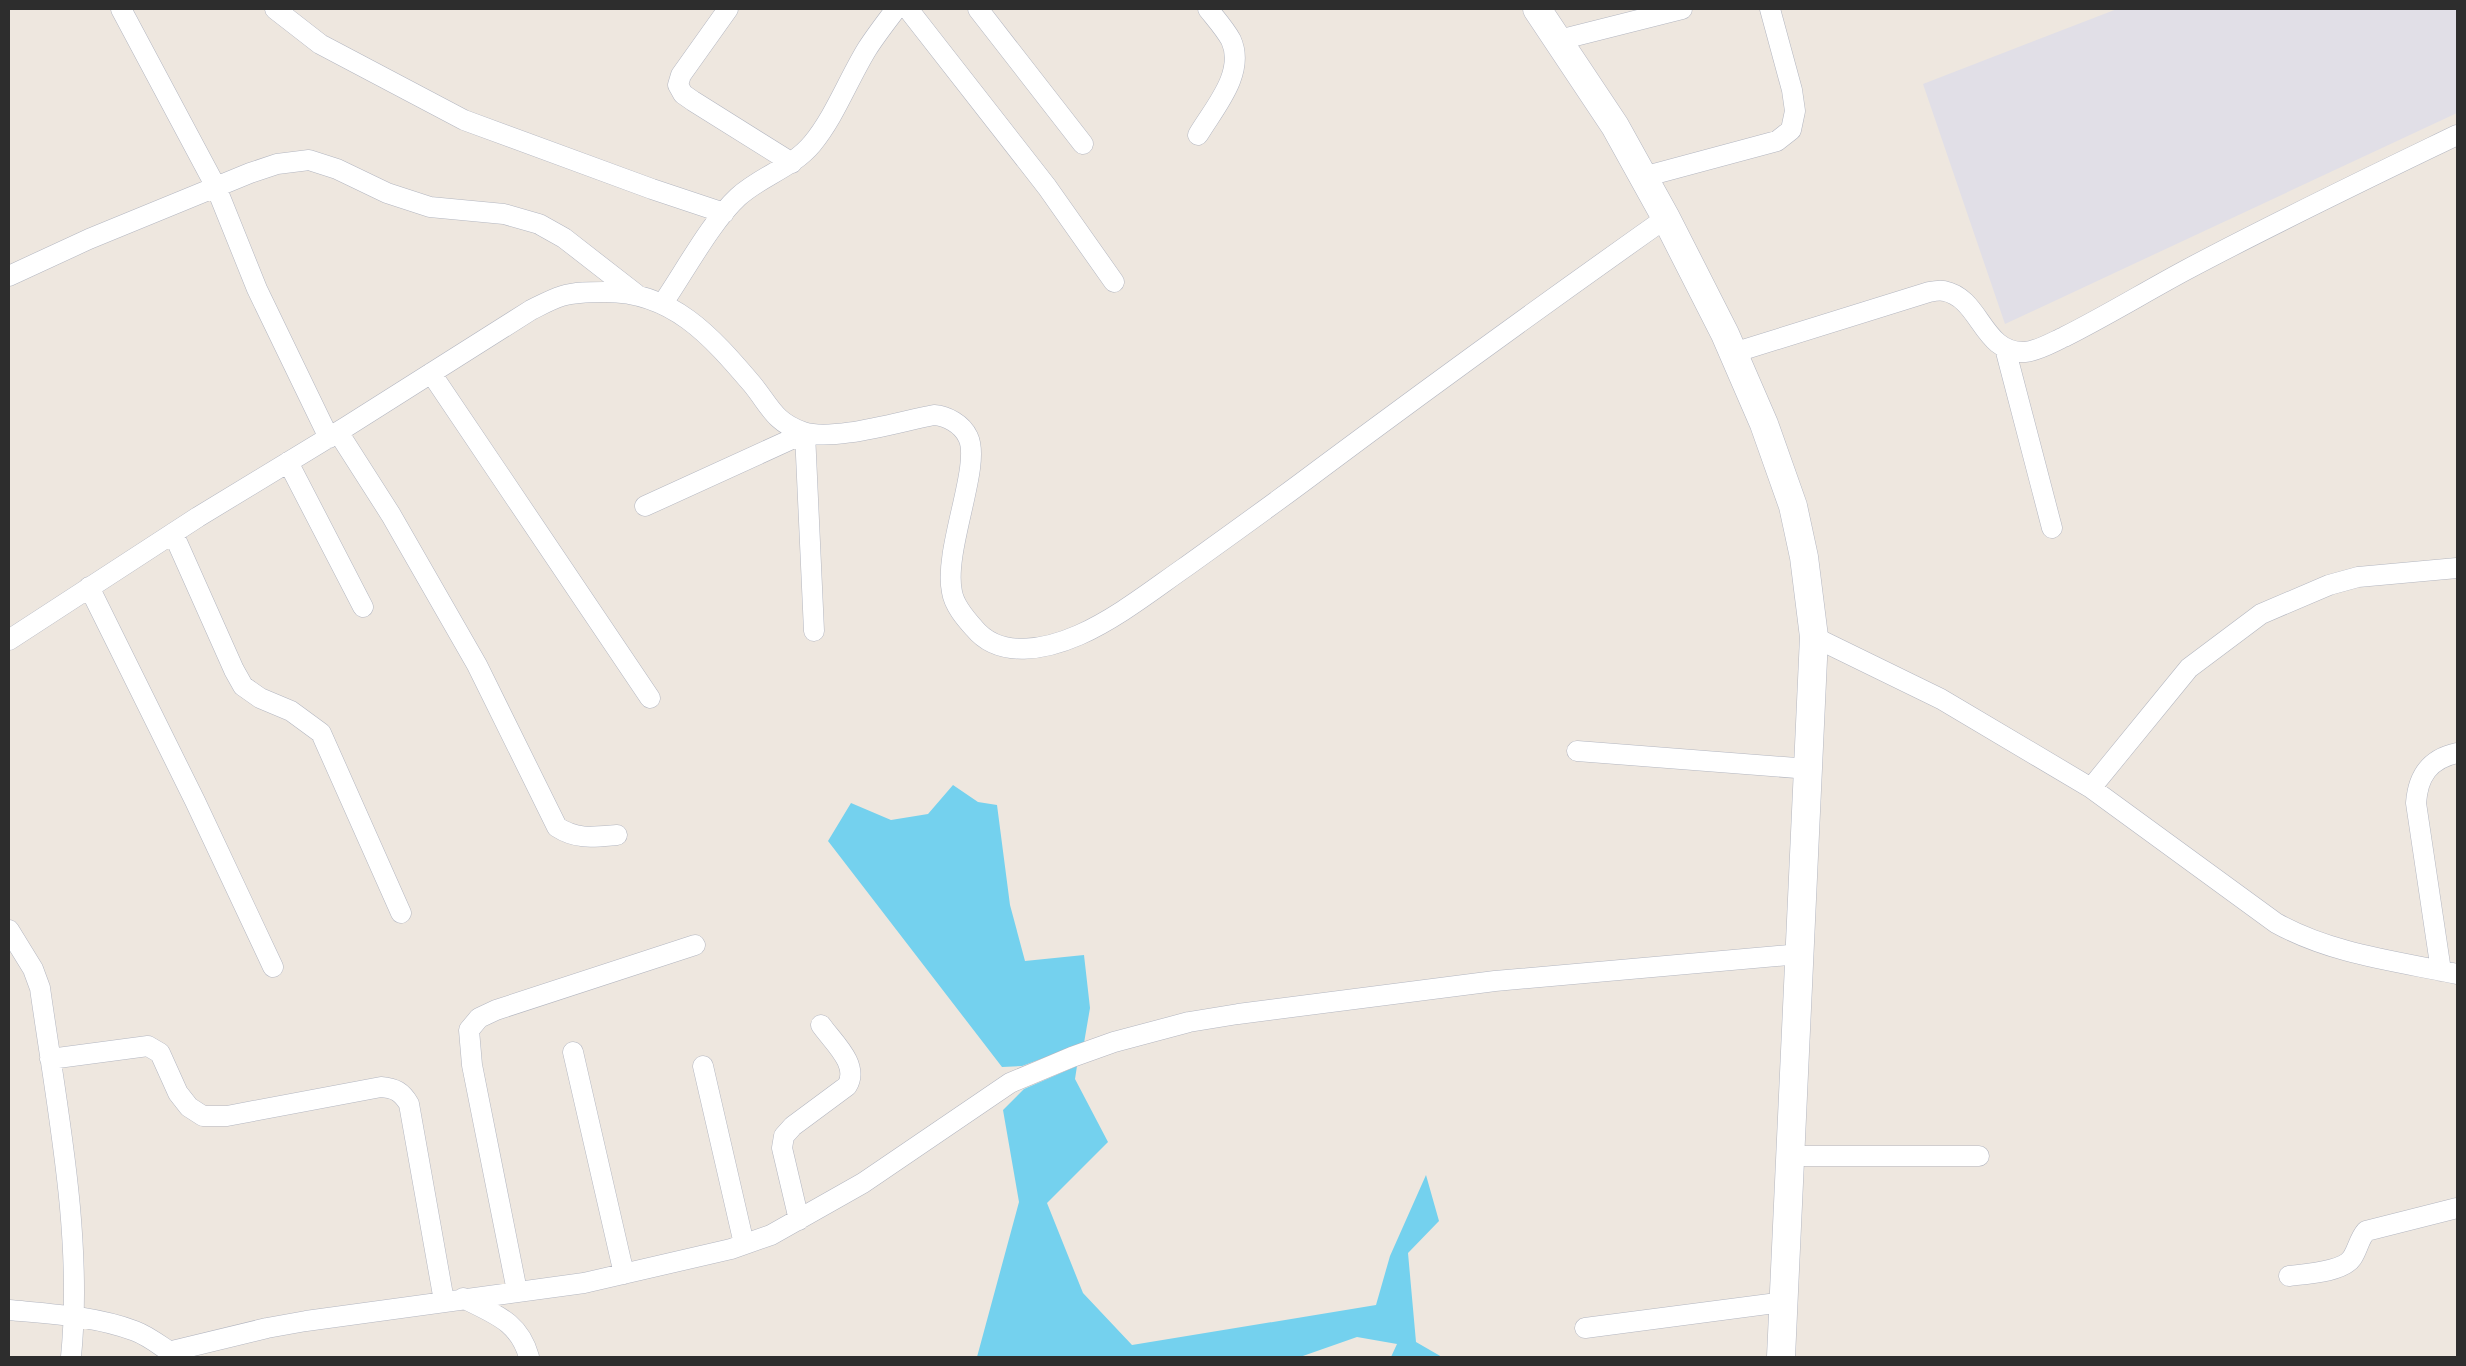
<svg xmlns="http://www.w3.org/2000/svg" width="2466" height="1366" font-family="'Titillium Web',sans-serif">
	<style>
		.industrial { fill: #e1dfe7 }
		.water { fill: #74d1ee }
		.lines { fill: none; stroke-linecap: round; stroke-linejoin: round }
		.street-casing { stroke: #b3b6c0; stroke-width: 21 }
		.secondary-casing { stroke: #b3b6c0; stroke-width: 29 }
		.street { stroke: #fff; stroke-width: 20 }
		.secondary { stroke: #fff; stroke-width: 28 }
	</style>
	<rect width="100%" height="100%" fill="#eee7df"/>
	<!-- industrial -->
	<path class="industrial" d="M2117,9H2457V113L2005,324L1923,84Z"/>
	<!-- water -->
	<path class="water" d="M953,785L978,802L997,805L1010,905L1025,961L1084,955L1090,1008L1084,1043L1022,1066L1002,1067L828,841L851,803L891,820L928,814Z
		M1077,1066L1075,1079L1108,1142L1047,1203L1083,1293L1132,1345L1376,1305L1390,1256L1426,1175L1439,1221L1408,1253L1416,1342L1442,1357H1391L1397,1344L1357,1337L1300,1357H977L1019,1202L1003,1110L1024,1089Z"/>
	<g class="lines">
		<!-- street casing -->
		<g class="street-casing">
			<path id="street" d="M121,9L216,187L257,289L329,438
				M275,9L320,44L464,120L652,189L724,213
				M728,9L681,75L678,85L683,94L693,101L792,163
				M908,9L1047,187L1114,282
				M978,9L1083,144
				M1559,40L1682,9
				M1198,135C1214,108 1246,73 1231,40C1225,29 1216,19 1208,9
				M1643,177L1777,141L1791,130L1795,111L1792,90L1770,9
				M9,276L89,239L250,173L277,164L309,160L337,169L387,193L430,207L504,214L539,224L564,238L636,294
				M663,303C685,271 711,222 738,197C761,176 792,168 812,144C835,116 848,80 867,49C876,35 886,22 896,9
				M2005,348L2052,528
				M1733,353L1929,292C1934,291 1940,290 1944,291C1981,298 1982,354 2025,352C2038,351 2053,342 2064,337C2106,316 2145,292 2186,270C2276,222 2366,179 2457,135
				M431,373L650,698
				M338,432L391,515L477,665L557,827C577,840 594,837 617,835
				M288,462L363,607
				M645,506L805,433L814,631
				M173,533L234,670L243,686L260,698L291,711L321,733L401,913
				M89,587L195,801L273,967
				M1814,637L1941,699L2091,788L2276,923C2332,954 2395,961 2457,974
				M9,640L198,517L346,427L531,310C541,305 552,299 562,296C575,292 590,292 604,292C672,291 711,336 752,384C770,406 774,422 803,432C833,442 901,421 934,415C947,416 962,424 968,437C982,465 943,550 952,592C954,605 965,618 974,628C1000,660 1047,649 1079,635C1117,618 1151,591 1184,568C1230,535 1275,503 1320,469C1434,384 1550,300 1666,218
				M1577,751L1809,769
				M2091,788L2189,668L2261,614L2329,585L2358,577L2457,568
				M9,930L33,969L40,988C57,1109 83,1235 71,1357
				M2441,971L2416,803C2418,776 2429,759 2457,753
				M573,1052L624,1274
				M50,1059L148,1046L160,1053L178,1093L189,1107L203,1116H227L381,1087C395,1088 402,1092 409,1104L444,1301
				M703,1066L744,1244
				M1790,1156H1979
				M799,1220L782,1148L784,1136L793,1126L847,1086C860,1065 833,1042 821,1025
				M2289,1276C2305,1274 2343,1272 2352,1258C2358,1249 2359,1239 2366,1231L2457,1208
				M517,1291L472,1065L469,1030L479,1018L496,1010L695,945
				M463,1298C494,1314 519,1321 529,1357
				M9,1310C51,1314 95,1316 135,1331C151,1337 164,1349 178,1357
				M1585,1328L1784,1302
				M168,1352L267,1328L306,1321L584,1283L731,1249L771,1235L863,1183L1010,1083L1072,1057L1114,1042L1189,1022L1238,1014L1495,981L1800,954"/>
		</g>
		<!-- secondary casing -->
		<g class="secondary-casing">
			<path id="secondary" d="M1537,9L1615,126L1666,218L1725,334L1764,424L1793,506L1804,557L1814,637L1781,1357"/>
		</g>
		<!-- street -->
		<use href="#street" class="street"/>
		<!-- secondary -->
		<use href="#secondary" class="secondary"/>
	</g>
	<!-- border -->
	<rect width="2466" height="1366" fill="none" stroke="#2d2d2d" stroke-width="20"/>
</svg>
